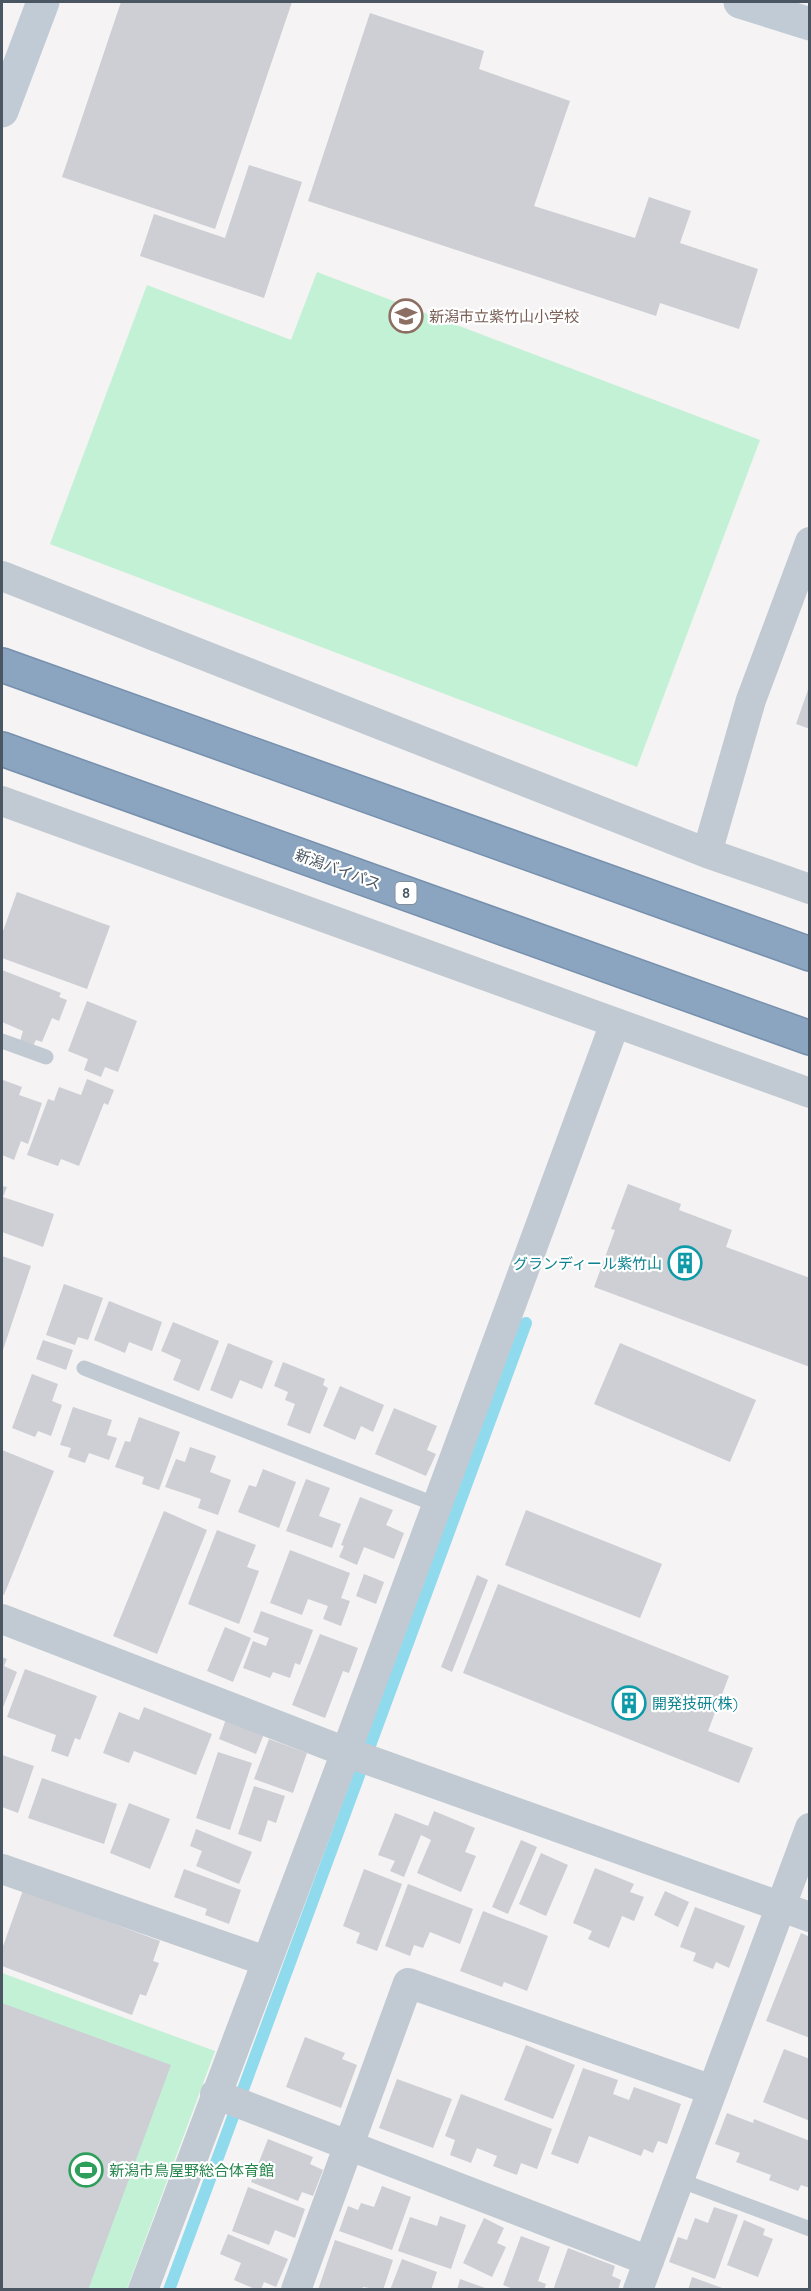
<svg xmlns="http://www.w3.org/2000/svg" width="811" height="2291" font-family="Quicksand,'Noto Sans JP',sans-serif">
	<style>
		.green { fill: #c3f1d5 }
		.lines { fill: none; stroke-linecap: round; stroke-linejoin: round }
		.stream { stroke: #90daee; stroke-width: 12 }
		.building { fill: #cdcfd5 }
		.highway-casing { stroke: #7690ad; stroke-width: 36 }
		.lane { stroke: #c1cad2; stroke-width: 15 }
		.street { stroke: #c1cad2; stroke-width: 30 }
		.secondary { stroke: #c1cbd6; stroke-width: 33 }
		.highway { stroke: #8ba5c1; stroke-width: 33 }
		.labels { text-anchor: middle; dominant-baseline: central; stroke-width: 4.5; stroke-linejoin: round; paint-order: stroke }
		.shield { fill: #fff; stroke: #808990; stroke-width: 1.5 }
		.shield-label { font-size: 14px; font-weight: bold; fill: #4a5661 }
		.education-label { font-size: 15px; fill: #785e54; stroke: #fff; text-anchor: start }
		.street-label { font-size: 15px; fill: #4a5661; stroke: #fff }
		.culture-label { font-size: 15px; fill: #0d838f; stroke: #fff; text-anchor: end }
		.leisure-label { font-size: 15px; fill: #27864d; stroke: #fff; text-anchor: start }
	</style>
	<rect width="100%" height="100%" fill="#f5f3f3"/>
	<!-- green -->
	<path class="green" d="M317,272L760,440L637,767L50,544L147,285L291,340Z
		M2,1973L215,2051L127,2289H2Z"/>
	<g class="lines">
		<!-- stream -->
		<path class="stream" d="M169,2290L526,1323"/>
	</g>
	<!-- building -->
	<path class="building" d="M121,2H292L215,229L62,177Z
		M370,13L484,51L479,69L570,101L534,206L635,238L649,197L691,211L680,243L758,269L739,329L660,303L656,316L308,201Z
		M249,165L302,182L264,298L140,256L154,214L225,238Z
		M809,687H810V729L796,724Z
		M17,892L110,926L87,989L2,958V934Z
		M2,970L61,993L59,997L67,1000L59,1021L52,1018L42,1042L36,1040L33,1046L20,1041L23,1031L2,1022Z
		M87,1001L137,1021L118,1072L105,1067L101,1077L84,1070L88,1059L68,1051Z
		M87,1079L114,1090L108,1105L104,1103L79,1166L61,1159L58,1166L27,1155L48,1099L54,1101L59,1087L81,1095Z
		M3,1080L22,1087L19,1095L42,1103L28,1144L21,1141L14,1160L2,1155Z
		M628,1184L681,1204L679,1210L732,1230L726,1247L810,1278V1367L594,1287L615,1230L611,1229Z
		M2,1186L7,1187L3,1197L54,1214L43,1247L2,1232Z
		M2,1256L31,1266L2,1353Z
		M64,1284L103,1298L88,1340L78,1337L75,1345L46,1335Z
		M109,1301L162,1322L152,1351L129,1342L125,1353L94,1340Z
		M173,1322L219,1341L199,1391L173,1380L181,1360L161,1351Z
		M43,1340L73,1350L66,1370L36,1359Z
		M228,1343L273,1361L262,1389L240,1380L232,1399L210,1390Z
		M620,1343L756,1400L730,1462L594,1404Z
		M283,1362L325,1379L323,1385L328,1388L310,1434L287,1425L295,1404L285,1400L288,1392L274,1386Z
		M32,1374L58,1384L52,1401L62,1405L51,1436L38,1431L35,1437L12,1428Z
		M340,1386L384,1405L373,1432L361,1426L355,1440L323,1426Z
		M73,1407L112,1420L107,1435L117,1438L109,1460L89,1453L85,1463L68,1457L71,1448L60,1445Z
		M394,1408L437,1426L427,1450L436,1454L426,1476L375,1454Z
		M139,1417L180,1432L159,1490L142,1484L144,1477L115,1467L125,1441L130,1442Z
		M190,1447L216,1456L210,1472L231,1480L218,1515L198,1508L201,1499L165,1487L176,1459L185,1462Z
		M2,1450L54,1471L4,1595L2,1594Z
		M263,1469L296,1482L279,1528L238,1512L249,1485L256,1487Z
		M306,1479L330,1488L319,1516L341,1524L332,1548L286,1531Z
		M360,1497L393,1510L386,1525L404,1533L394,1559L364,1547L357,1565L339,1557L344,1546L341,1545Z
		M526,1510L662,1564L640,1618L505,1565Z
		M164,1511L207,1530L157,1654L113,1636Z
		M217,1530L256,1545L247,1567L259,1571L239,1624L188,1604Z
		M290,1550L350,1573L341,1598L350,1601L341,1626L323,1619L328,1606L308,1599L302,1615L270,1603Z
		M364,1574L384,1582L376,1604L356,1596Z
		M477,1575L488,1580L452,1672L441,1667Z
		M498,1584L729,1676L708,1731L753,1748L739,1783L463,1673Z
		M261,1611L313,1630L300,1665L295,1663L290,1678L273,1672L270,1678L243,1668L253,1641L266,1646L269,1638L253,1632Z
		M225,1627L251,1638L233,1682L207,1671Z
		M320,1634L358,1648L349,1673L343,1671L325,1718L292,1705Z
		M2,1657L7,1659L4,1666L17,1672L2,1710Z
		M25,1669L97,1696L80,1740L75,1738L68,1757L51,1751L56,1735L7,1717Z
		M144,1707L212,1734L196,1775L134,1751L129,1763L103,1753L119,1712L139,1720Z
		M226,1719L264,1734L256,1754L219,1739Z
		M269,1739L307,1753L293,1793L254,1779Z
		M218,1752L252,1763L230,1830L196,1818Z
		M2,1755L34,1766L18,1813L2,1807Z
		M42,1778L117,1804L104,1844L28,1818Z
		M254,1786L285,1796L276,1823L268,1820L261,1842L238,1834Z
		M129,1803L170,1819L150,1869L110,1853Z
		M434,1811L475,1828L465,1852L476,1856L461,1892L417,1873L431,1840L421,1835L404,1877L390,1871L395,1861L378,1855L395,1813L428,1826Z
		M196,1829L252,1852L239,1884L196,1866L202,1851L190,1846Z
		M521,1840L537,1847L508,1914L492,1907Z
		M541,1853L568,1865L546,1916L519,1904Z
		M595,1868L634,1884L630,1892L644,1897L634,1921L622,1916L609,1948L588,1939L592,1931L573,1923Z
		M184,1869L241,1890L229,1924L205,1915L207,1909L174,1897Z
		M364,1869L402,1884L377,1951L356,1943L360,1933L343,1926Z
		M408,1884L473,1909L460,1944L430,1932L423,1948L414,1945L410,1956L385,1946Z
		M23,1890L160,1941L153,1961L159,1963L146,1996L140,1994L132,2015L2,1966V1949Z
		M665,1891L689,1902L678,1927L654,1915Z
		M695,1907L745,1926L729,1968L716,1962L713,1969L693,1961L696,1953L680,1947Z
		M483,1911L548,1936L527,1991L504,1982L502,1987L460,1971Z
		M801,1933L810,1937V2038L766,2021Z
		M2,2003L171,2065L88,2290H2Z
		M305,2037L345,2053L342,2059L357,2065L341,2108L286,2087Z
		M526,2045L575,2065L553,2119L504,2100Z
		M784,2049L810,2059V2121L763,2102Z
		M583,2068L618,2080L613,2094L629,2100L634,2087L681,2104L667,2144L658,2141L653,2153L644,2149L641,2156L589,2136L578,2164L551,2154Z
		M397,2079L452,2099L433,2148L379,2128Z
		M461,2094L552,2129L537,2169L521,2163L517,2175L493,2166L497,2156L477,2148L471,2163L450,2155L455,2140L445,2136Z
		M727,2113L753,2123L754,2119L810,2141V2188L801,2185L798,2191L769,2180L771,2175L736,2162L740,2153L715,2144Z
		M268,2139L313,2157L310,2164L323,2170L313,2196L302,2192L298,2201L251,2182Z
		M382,2186L411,2197L392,2250L339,2231L348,2206L358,2210L361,2203L374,2207Z
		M248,2187L305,2209L295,2238L275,2230L269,2245L232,2231Z
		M714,2207L738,2215L715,2279L669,2262L678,2237L687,2240L695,2218L708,2223Z
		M440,2216L466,2225L451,2269L398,2251L410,2217L437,2226Z
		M484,2218L504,2228L497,2243L506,2247L492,2277L463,2263Z
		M744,2220L765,2229L763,2235L773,2239L758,2277L727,2265Z
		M228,2234L288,2259L276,2287L264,2282L261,2290H257L234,2280L241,2263L220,2254Z
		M521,2236L550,2247L538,2281L546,2284L544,2290H516L503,2285Z
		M335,2240L393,2260L383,2290L363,2287L362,2290H318Z
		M568,2248L615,2266L612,2276L621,2280L618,2290H582L577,2288L576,2290H553Z
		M402,2259L437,2272L431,2290H390Z
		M692,2277L725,2289V2290H688Z
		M460,2279L488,2289V2290H457Z"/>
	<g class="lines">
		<!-- highway casing -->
		<g class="highway-casing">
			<path id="highway" d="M2,665L810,954
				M2,749L810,1038"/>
		</g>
		<!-- lane -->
		<path class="lane" d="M2,1041L46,1057
			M84,1368L437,1505
			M679,2180L810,2229"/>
		<!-- street -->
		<path class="street" d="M2,576L707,853L810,889
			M2,801L810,1093
			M707,853L751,700L810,542
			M2,1619L346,1752L810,1917
			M2,1869L266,1961
			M215,2094L649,2261
			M143,2290L346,1752L615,1023
			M296,2290L408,1983L712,2090
			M638,2290L810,1828"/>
		<!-- secondary -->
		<path class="secondary" d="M740,2L810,24
			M2,111L43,2"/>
		<!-- highway -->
		<use href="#highway" class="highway"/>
	</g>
	<!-- icons -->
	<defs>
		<g id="school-ring" transform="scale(1.725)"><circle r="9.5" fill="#fff" stroke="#8d6e63" stroke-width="1.5"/><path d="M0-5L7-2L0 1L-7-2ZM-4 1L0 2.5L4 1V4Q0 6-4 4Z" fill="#8d6e63"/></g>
		<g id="building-ring" transform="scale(1.725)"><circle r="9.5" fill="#fff" stroke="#0f9aa8" stroke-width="1.5"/><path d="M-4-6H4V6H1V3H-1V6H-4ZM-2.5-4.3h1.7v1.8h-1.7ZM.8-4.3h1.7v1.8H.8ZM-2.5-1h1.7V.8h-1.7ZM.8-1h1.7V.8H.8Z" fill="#0f9aa8"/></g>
		<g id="stadium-ring" transform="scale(1.725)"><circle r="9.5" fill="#fff" stroke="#2e9e5b" stroke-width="1.5"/><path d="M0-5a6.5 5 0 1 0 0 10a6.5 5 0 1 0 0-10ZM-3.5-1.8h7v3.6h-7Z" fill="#2e9e5b"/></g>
	</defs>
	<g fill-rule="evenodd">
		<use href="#school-ring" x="406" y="316"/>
		<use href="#building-ring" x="685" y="1263"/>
		<use href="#building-ring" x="629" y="1703"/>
		<use href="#stadium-ring" x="86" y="2170"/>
	</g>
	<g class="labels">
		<!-- shield labels -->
		<rect class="shield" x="395.5" y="882" width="21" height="22" rx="4.5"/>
		<g class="shield-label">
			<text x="406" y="893">8</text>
		</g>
		<!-- education labels -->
		<g class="education-label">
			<text x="429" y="316">新潟市立紫竹山小学校</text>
		</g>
		<!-- street labels -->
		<g class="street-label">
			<text transform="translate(338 869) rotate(20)">新潟バイパス</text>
		</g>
		<!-- culture labels -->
		<g class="culture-label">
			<text x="662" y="1263">グランディール紫竹山</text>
			<text x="652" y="1703" text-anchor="start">開発技研(株)</text>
		</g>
		<!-- leisure labels -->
		<g class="leisure-label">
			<text x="109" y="2170">新潟市鳥屋野総合体育館</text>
		</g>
	</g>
	<!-- border -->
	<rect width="811" height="2291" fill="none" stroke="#4a5661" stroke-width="6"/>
</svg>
